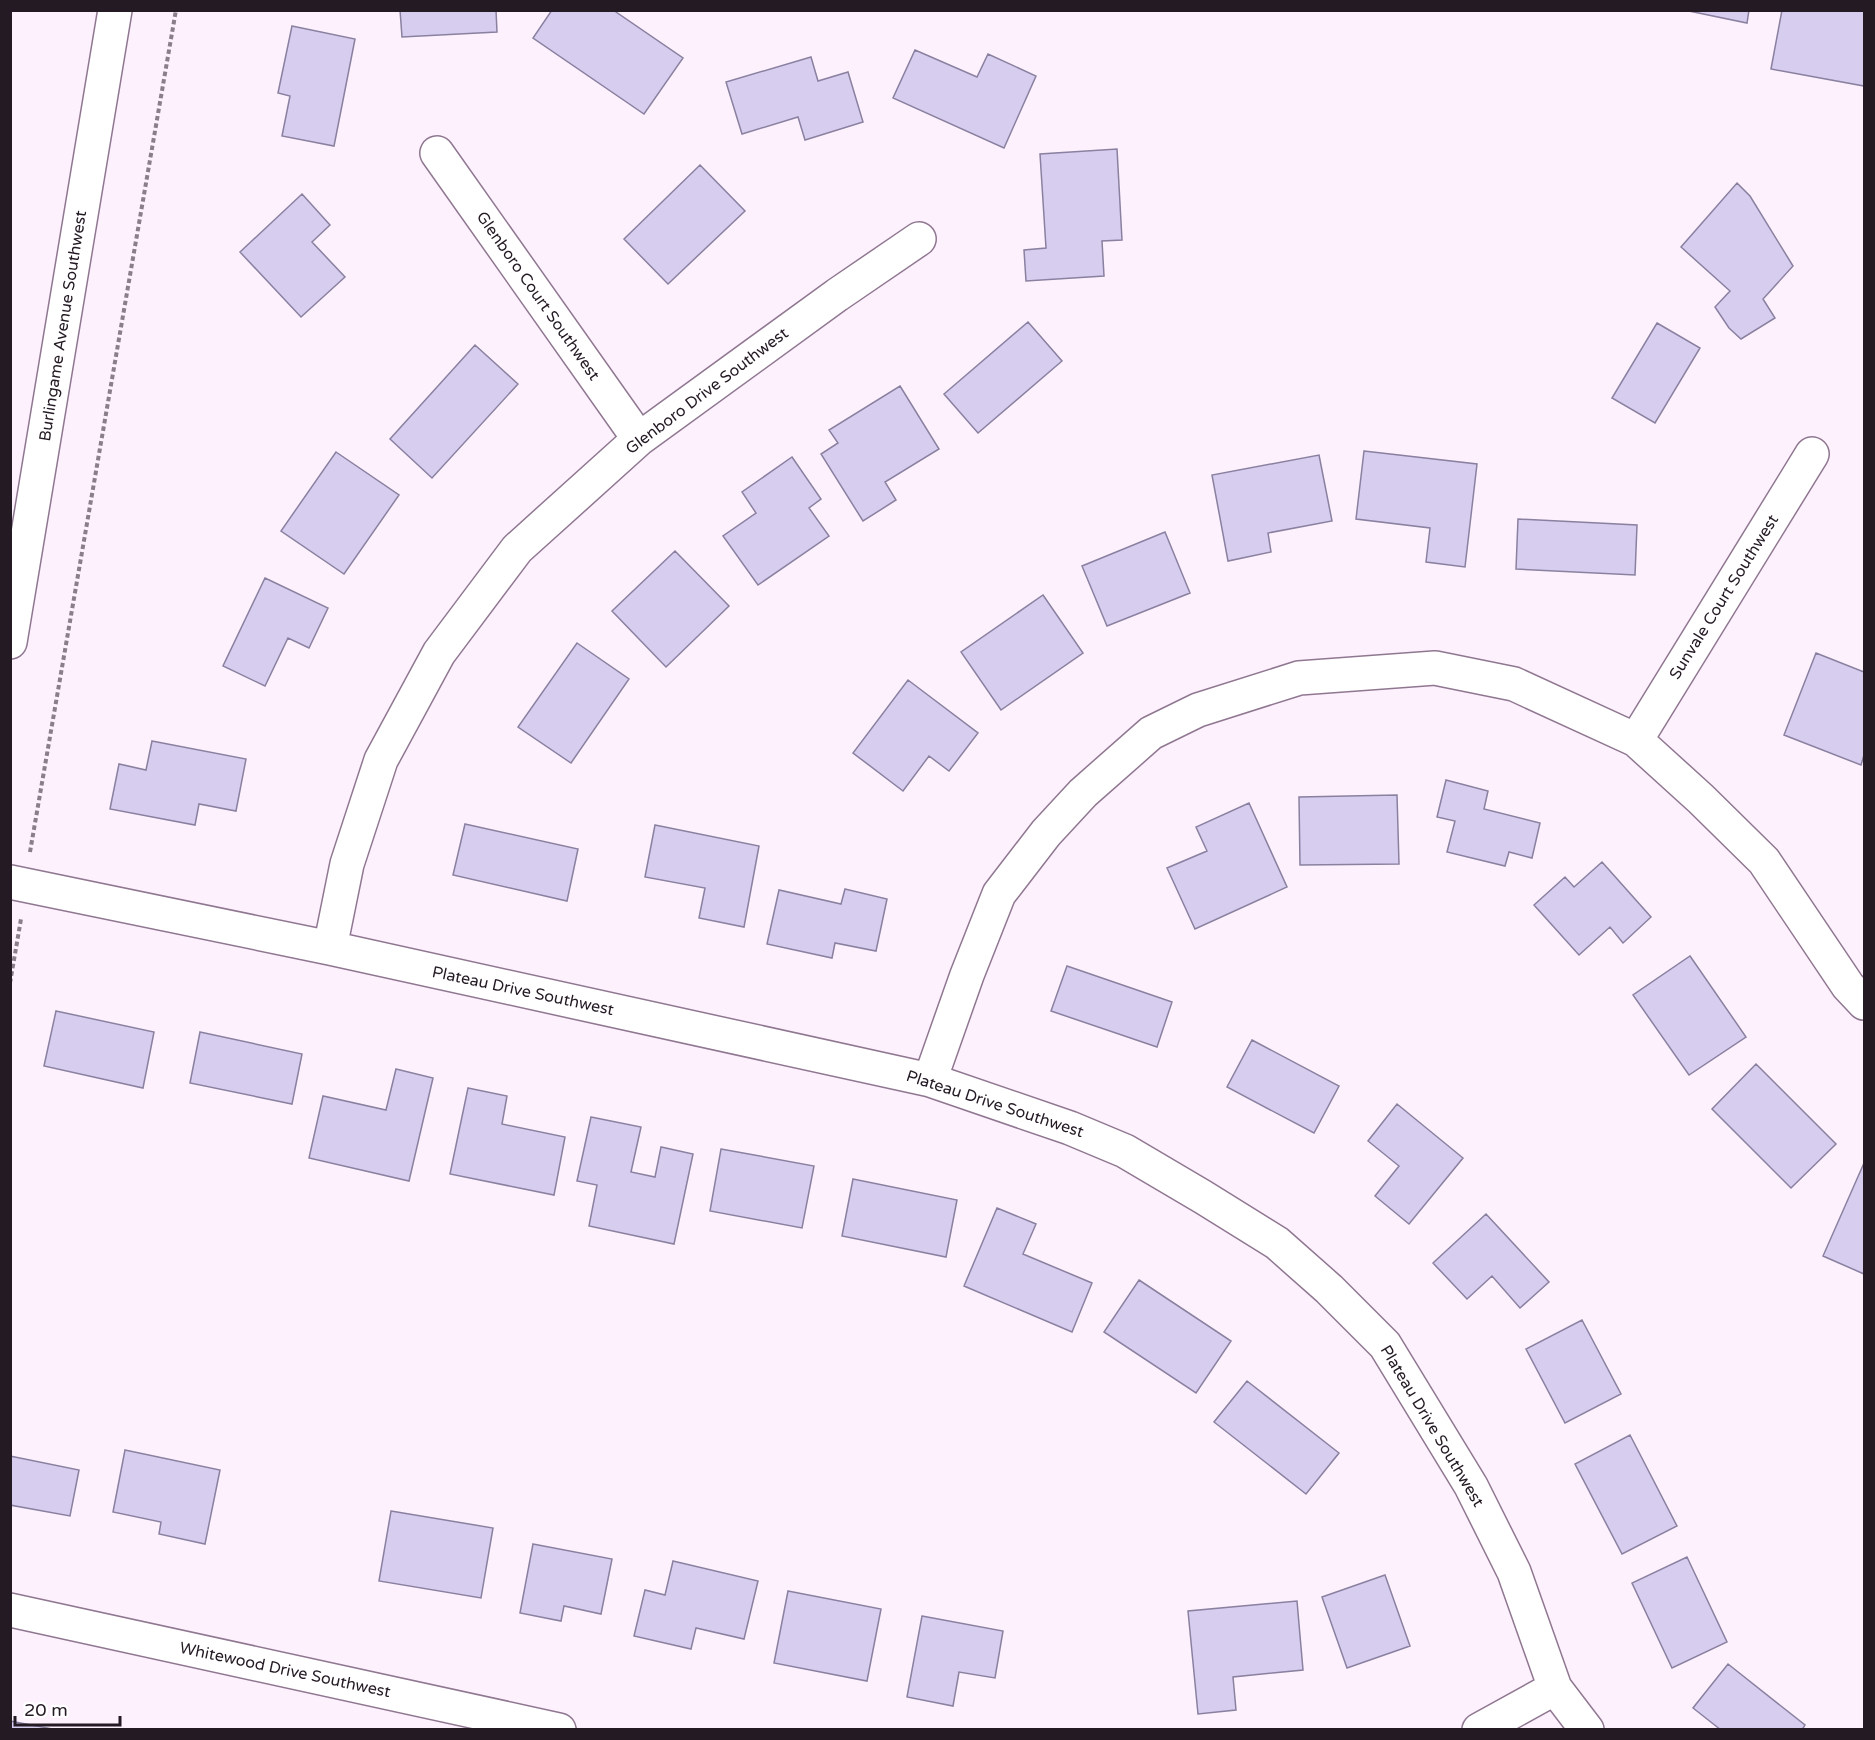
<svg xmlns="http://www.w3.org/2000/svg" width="1875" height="1740" font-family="'Varela Round',sans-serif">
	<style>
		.building { fill: #d7cdef; stroke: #8a80a0; stroke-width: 1.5 }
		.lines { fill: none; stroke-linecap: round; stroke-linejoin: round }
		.minor-casing { stroke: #907791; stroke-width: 36 }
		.path { stroke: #897e89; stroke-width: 4; stroke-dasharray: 4.5 3; stroke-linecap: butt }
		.minor { stroke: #fff; stroke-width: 33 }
		.labels { text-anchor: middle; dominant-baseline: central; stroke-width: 4.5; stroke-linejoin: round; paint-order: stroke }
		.street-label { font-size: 16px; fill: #241a24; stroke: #fff }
	</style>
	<rect width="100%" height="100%" fill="#fcf1fc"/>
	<!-- building -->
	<path class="building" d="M400,10H496L497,32L402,37Z
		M552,10H613L683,58L644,114L533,38Z
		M1684,10H1749L1747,23Z
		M1782,10H1864V86L1771,69Z
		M292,26L355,39L334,146L282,136L290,96L278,93Z
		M915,50L977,77L988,54L1036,76L1004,148L893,98Z
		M811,57L818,81L848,72L863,122L805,140L798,117L742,134L726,82Z
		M1117,149L1122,240L1102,241L1104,276L1026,281L1024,250L1046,248L1040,154Z
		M700,165L745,211L668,284L624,239Z
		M1737,183L1750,196L1793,266L1763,299L1775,318L1741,339L1729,328L1715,307L1730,291L1681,247Z
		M302,194L330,225L312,242L345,277L301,317L240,252Z
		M1028,322L1062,361L978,433L944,394Z
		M1657,323L1700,348L1655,423L1612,398Z
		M475,345L518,384L432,478L390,439Z
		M900,386L939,449L885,482L896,500L863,521L821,454L838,443L829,430Z
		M1364,451L1477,464L1465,567L1426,562L1430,528L1356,519Z
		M336,452L399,495L344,574L281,531Z
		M1319,455L1332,521L1268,533L1271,552L1228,561L1212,475Z
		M792,457L821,499L809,508L829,536L758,585L723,536L756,513L742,492Z
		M1518,519L1637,525L1635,575L1516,569Z
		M1165,532L1190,593L1107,626L1082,566Z
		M675,551L729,606L666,667L612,611Z
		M265,578L328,608L309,648L288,638L265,686L223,666Z
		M1043,595L1083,653L1001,710L961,652Z
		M577,643L629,679L571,763L518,727Z
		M1816,653L1864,672V755L1861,765L1784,735Z
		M908,680L978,733L949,771L929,756L903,791L853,753Z
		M152,741L246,759L236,811L199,804L195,825L110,809L119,764L146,770Z
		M1446,780L1488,791L1484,809L1540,823L1532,858L1509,852L1505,866L1447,852L1455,821L1437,817Z
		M1397,795L1399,864L1300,865L1299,797Z
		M1249,803L1287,887L1195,929L1167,868L1207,851L1196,827Z
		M465,824L578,849L567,901L453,875Z
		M655,825L759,846L744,927L699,918L705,888L645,877Z
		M1602,862L1651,917L1623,943L1610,927L1579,955L1534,905L1565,877L1574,887Z
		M845,889L887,899L876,951L835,943L832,958L767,944L779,890L841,904Z
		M1690,956L1746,1037L1689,1075L1633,995Z
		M1067,966L1172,1002L1157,1047L1051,1011Z
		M56,1011L154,1032L143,1088L44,1066Z
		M200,1032L302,1054L292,1104L190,1083Z
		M1252,1040L1339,1086L1314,1133L1227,1087Z
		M1756,1064L1836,1144L1791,1188L1712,1109Z
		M396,1069L433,1078L409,1181L309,1158L323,1096L386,1110Z
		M468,1088L507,1096L502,1124L565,1137L554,1195L450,1174Z
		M1397,1104L1463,1158L1409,1224L1375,1196L1399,1166L1368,1141Z
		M591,1117L641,1127L631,1172L655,1177L661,1147L693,1154L674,1244L589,1226L597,1185L577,1181Z
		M721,1149L814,1166L802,1228L710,1211Z
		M1864,1163V1274L1823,1256Z
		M853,1179L957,1200L946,1257L842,1236Z
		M997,1208L1036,1224L1023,1254L1092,1283L1072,1332L964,1286Z
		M1486,1214L1549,1282L1520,1308L1492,1276L1467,1299L1433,1263Z
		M1139,1280L1231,1341L1196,1393L1104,1332Z
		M1582,1320L1621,1394L1565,1423L1526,1349Z
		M1247,1381L1339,1453L1306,1494L1214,1422Z
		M1630,1435L1677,1526L1622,1554L1575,1464Z
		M125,1450L220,1470L205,1544L159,1534L161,1522L113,1512Z
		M10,1456L79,1470L70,1516L10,1505Z
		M391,1511L493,1528L481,1598L379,1581Z
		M533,1544L612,1559L601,1614L564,1606L561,1621L520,1613Z
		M1687,1557L1727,1642L1672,1668L1632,1583Z
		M673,1561L758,1581L744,1639L696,1628L691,1649L634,1636L645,1590L665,1595Z
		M1385,1575L1410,1646L1347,1668L1322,1597Z
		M788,1591L881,1609L867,1681L774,1663Z
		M1297,1601L1303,1670L1233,1677L1236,1710L1198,1714L1188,1611Z
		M922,1616L1003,1631L995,1678L959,1672L953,1706L907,1697Z
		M1728,1664L1805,1725L1802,1730H1721L1693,1708Z
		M10,1721L53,1729V1730H10Z"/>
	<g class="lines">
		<!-- minor casing -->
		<g class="minor-casing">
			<path id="minor" d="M437,153L639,439
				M10,642L115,10
				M1636,740L1812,454
				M10,882L330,948L930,1080L1070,1128L1125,1151L1203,1197L1277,1243L1329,1289L1385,1345L1471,1486L1514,1572L1555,1688L1587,1730
				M330,948L347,864L381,760L439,653L517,549L639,439L837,295L919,239
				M930,1080L967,975L999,894L1046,833L1083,793L1151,733L1198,710L1299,678L1435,668L1514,684L1636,740L1701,799L1764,861L1848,986L1864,1003
				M10,1610L559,1730
				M1479,1730L1555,1688"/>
		</g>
		<!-- path -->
		<path class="path" d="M30,852L176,10
			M10,983L21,919"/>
		<!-- minor -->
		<use href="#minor" class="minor"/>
	</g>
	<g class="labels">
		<!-- street labels -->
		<g class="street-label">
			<text transform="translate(538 296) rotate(55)">Glenboro Court Southwest</text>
			<text transform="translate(63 326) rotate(-81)">Burlingame Avenue Southwest</text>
			<text transform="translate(707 391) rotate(-37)">Glenboro Drive Southwest</text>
			<text transform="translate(1724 597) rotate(-58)">Sunvale Court Southwest</text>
			<text transform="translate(523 991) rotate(12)">Plateau Drive Southwest</text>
			<text transform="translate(995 1104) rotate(18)">Plateau Drive Southwest</text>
			<text transform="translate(1432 1426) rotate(59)">Plateau Drive Southwest</text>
			<text transform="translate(285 1670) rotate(12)">Whitewood Drive Southwest</text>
		</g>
	</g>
	<!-- border -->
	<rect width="1875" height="1740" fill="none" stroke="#241a24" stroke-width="24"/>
	<!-- scale -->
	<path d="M15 1716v9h105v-9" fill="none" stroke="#241a24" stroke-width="3"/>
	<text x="24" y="1716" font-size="18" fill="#241a24" stroke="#ffffff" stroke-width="4.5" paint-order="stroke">20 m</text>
</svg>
